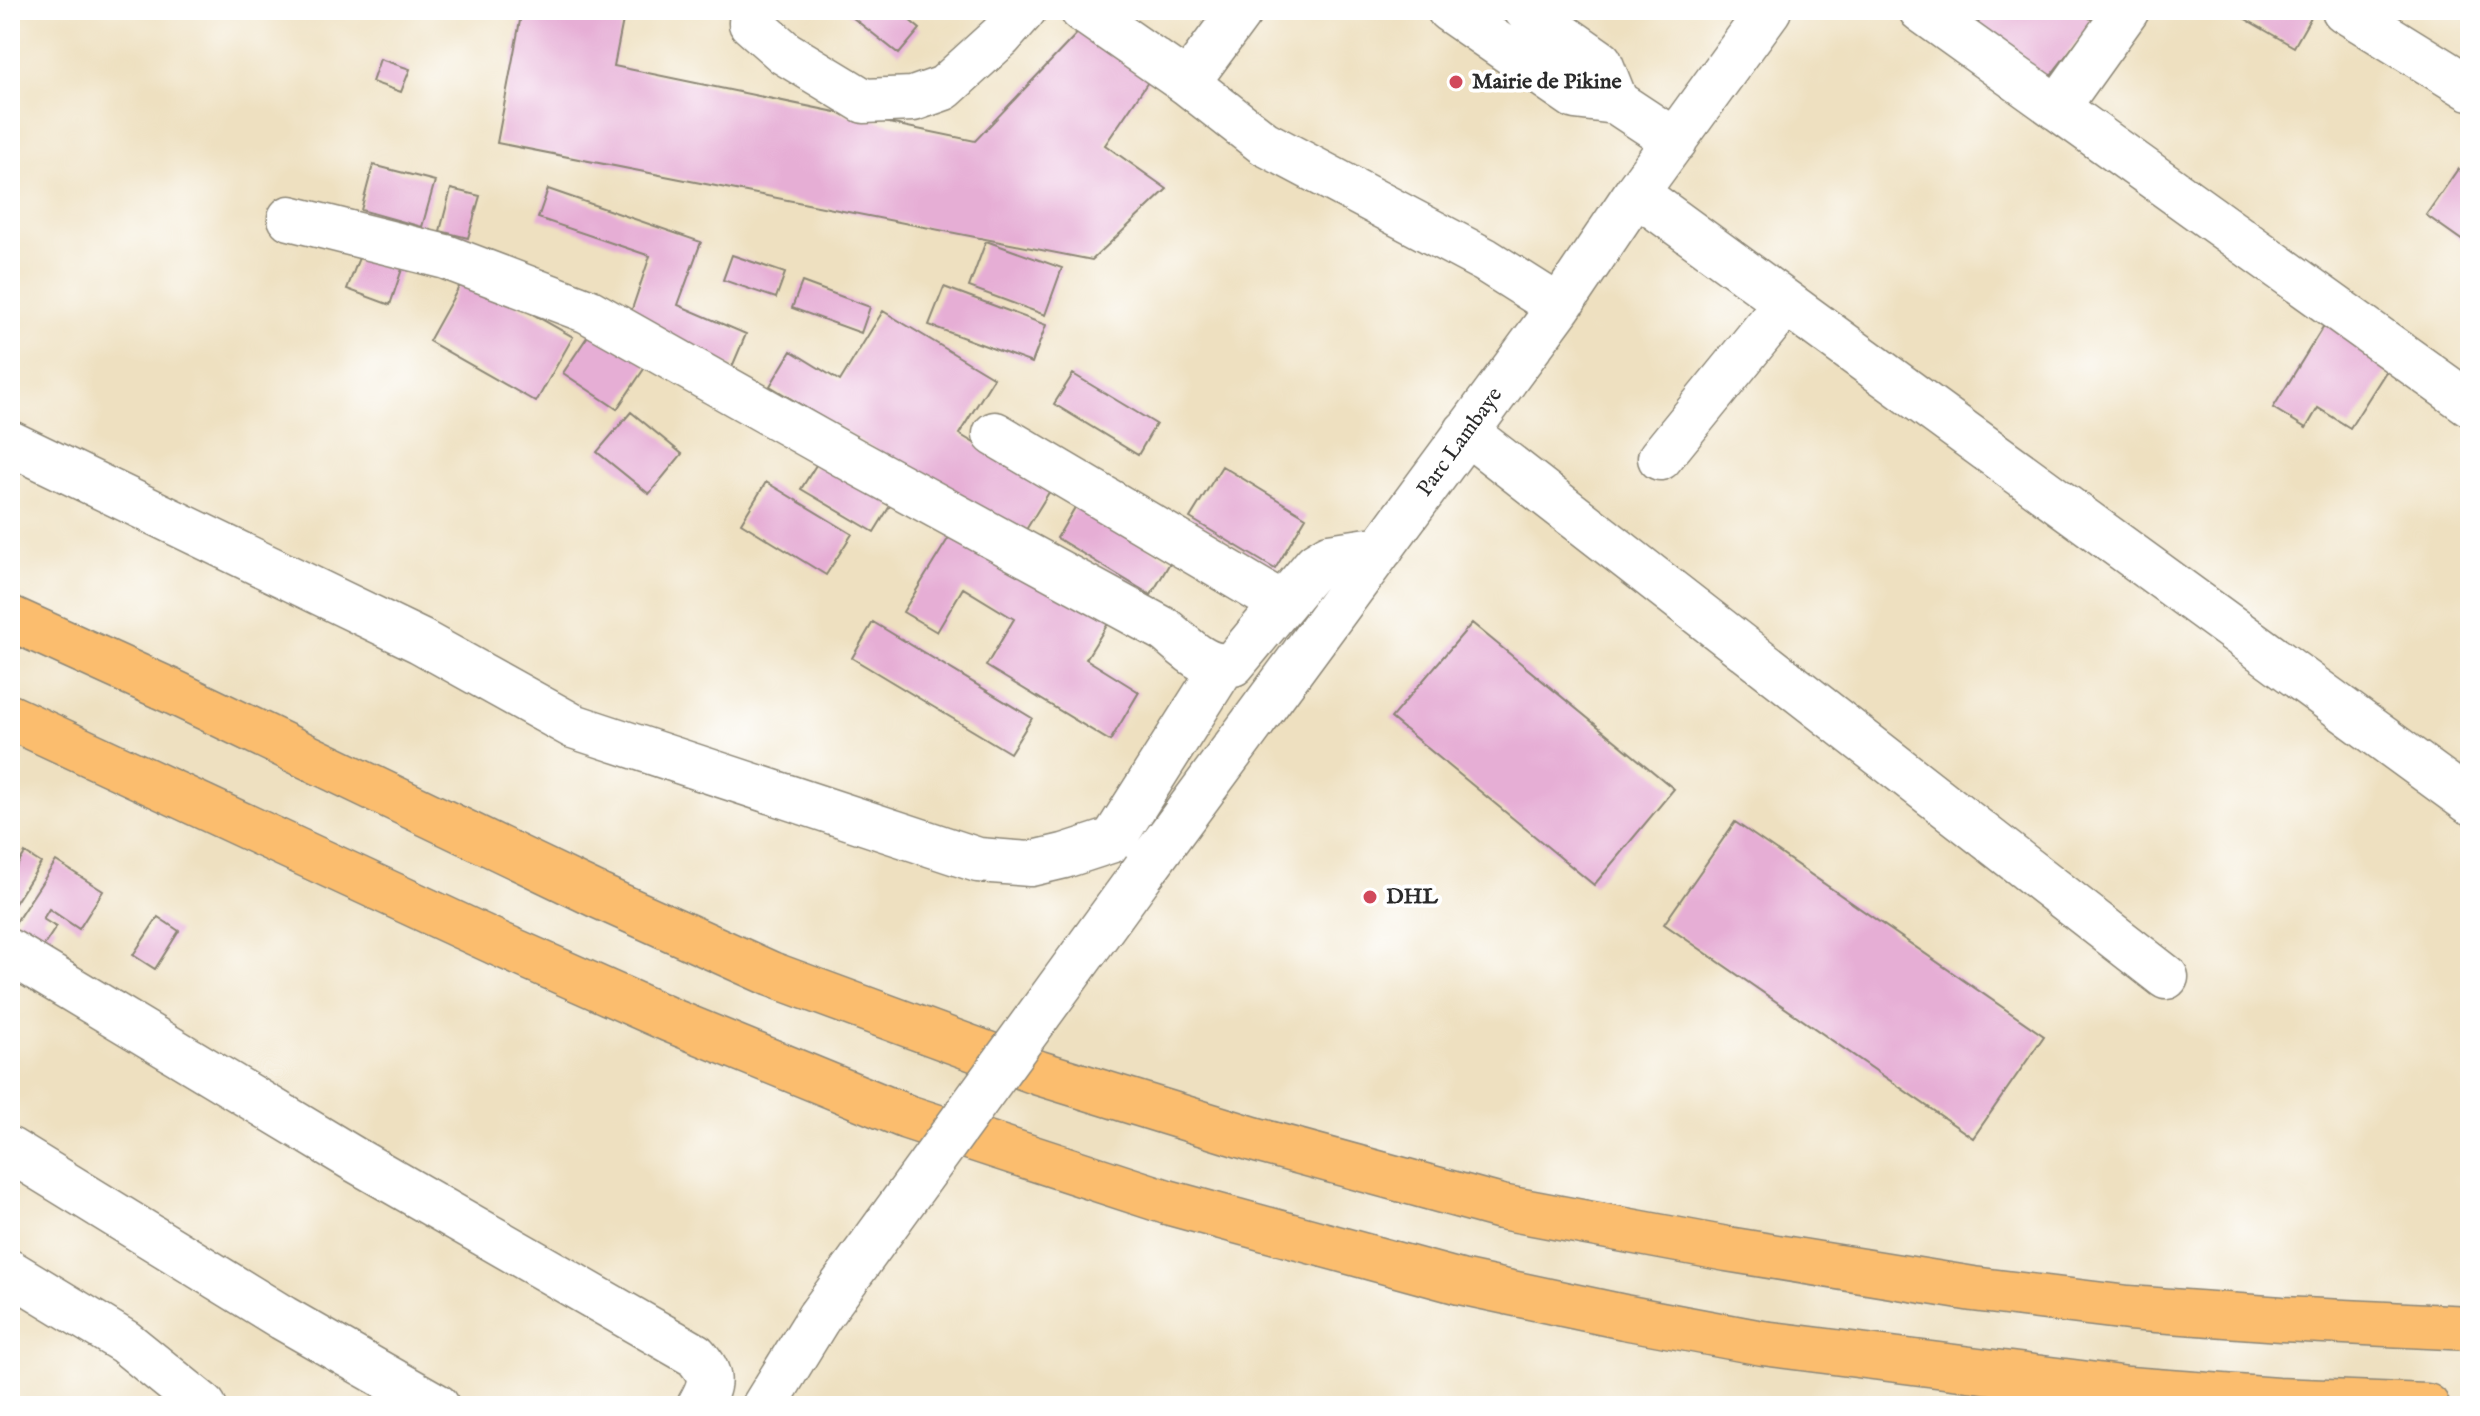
<svg xmlns="http://www.w3.org/2000/svg" width="2480" height="1416" font-family="'IM FELL English',serif">
	<style>
		.building { fill: #e6aed5 }
		.lines { fill: none; stroke-linecap: round; stroke-linejoin: round }
		.minor-casing { stroke: #8c8676; stroke-width: 47 }
		.highway-casing { stroke: #8c8676; stroke-width: 47 }
		.minor { stroke: #fff; stroke-width: 44 }
		.highway { stroke: #fbbd6e; stroke-width: 44 }
		.minor-bridge-casing { stroke: #8c8676; stroke-width: 47; stroke-linecap: butt }
		.minor-bridge { stroke: #fff; stroke-width: 44 }
		.poi-dot { fill: #d1495b; stroke: #fff; stroke-width: 3 }
		.labels { text-anchor: middle; dominant-baseline: central; stroke-width: 8; stroke-linejoin: round; paint-order: stroke }
		.poi-label { font-size: 22px; font-weight: bold; fill: #2b2b2b; stroke: #fff; text-anchor: start }
		.street-label { font-size: 22px; fill: #2b2b2b; stroke: #fff }
	</style>
	<rect width="100%" height="100%" fill="#fff"/>
	<filter id="ink" filterUnits="userSpaceOnUse"><feTurbulence type="fractalNoise" baseFrequency=".0125" numOctaves="2"/><feDisplacementMap in="SourceGraphic" scale="16" xChannelSelector="R" yChannelSelector="G"/><feConvolveMatrix kernelMatrix="1 2 1 2 8 2 1 2 1" color-interpolation-filters="sRGB"/></filter>
	<filter id="wash" filterUnits="userSpaceOnUse"><feTurbulence type="fractalNoise" baseFrequency=".006" numOctaves="4" result="noise"/><feDisplacementMap in="SourceGraphic" scale="32" xChannelSelector="R" yChannelSelector="G"/><feGaussianBlur stdDeviation="1.8" result="paint"/><feColorMatrix in="noise" values="0 0 0 0 0 0 0 0 0 0 0 0 0 0 0 0 0 1.4 0 .05"/><feComposite in="paint" operator="in"/></filter>
	<g filter="url(#wash)">
		<rect width="100%" height="100%" fill="#eee0c0"/>
		<g id="blocks">
			<!-- building -->
			<path class="building" d="M522,10H625L614,66L975,141L1087,23L1150,79L1105,145L1167,189L1092,260L497,143Z
				M843,10H897L920,29L899,54Z
				M1988,10H2079L2093,21L2043,85L1973,29Z
				M2230,10H2315L2294,47Z
				M380,59L410,69L401,92L372,82Z
				M373,165L435,181L422,227L361,210Z
				M2458,169L2470,178V246L2426,215Z
				M451,189L480,196L468,238L440,231Z
				M548,189L701,242L678,305L746,334L732,367L628,321L650,256L538,218Z
				M986,241L1062,268L1045,315L969,287Z
				M362,250L403,266L390,305L347,289Z
				M732,255L785,273L776,298L723,280Z
				M465,276L573,337L536,402L429,341Z
				M802,282L870,307L861,333L792,308Z
				M944,287L1046,325L1032,363L929,325Z
				M883,311L994,378L959,434L1051,489L1021,538L770,386L791,351L840,381Z
				M598,321L652,357L617,409L563,373Z
				M2326,322L2392,362L2350,428L2318,408L2306,428L2273,408Z
				M1073,374L1156,424L1138,455L1054,404Z
				M631,412L682,454L649,494L597,452Z
				M821,457L893,501L874,532L801,489Z
				M1222,466L1306,517L1275,569L1190,518Z
				M766,482L852,534L826,575L741,523Z
				M1077,504L1171,561L1151,595L1057,538Z
				M959,521L1114,614L1086,659L1139,692L1110,741L986,666L1014,619L963,588L937,632L903,612Z
				M873,622L1032,718L1010,753L852,658Z
				M1472,623L1674,789L1594,885L1391,718Z
				M1735,822L2044,1036L1973,1138L1664,924Z
				M25,853L41,863L10,911V877Z
				M56,861L103,891L79,929L49,909L43,919L56,927L41,950L10,931Z
				M158,917L179,931L155,969L133,955Z"/>
		</g>
	</g>
	<g filter="url(#ink)">
		<use href="#blocks" fill-opacity="0" stroke="#8c8676" stroke-width="2"/>
		<g class="lines">
			<!-- minor casing -->
			<g class="minor-casing">
				<path id="minor" d="M752,10L751,23L785,53L864,101L913,99L944,88L1000,37L1024,10
					M1082,10L1187,83L1264,143L1485,260L1559,307
					M1449,10L1575,97L1616,102L1675,141
					M1526,10L1600,62L1616,102
					M1921,10L2470,404
					M2344,10L2470,88
					M1187,83L1241,10
					M2057,108L2127,10
					M1636,193L2470,802
					M290,218L446,257L588,311L858,463L1165,630C1184,645 1207,672 1233,664L1316,564L1329,556L1382,548
					M1466,432L2166,977
					M995,434L1281,603
					M10,443L420,641L573,726L978,860L1030,864L1064,856L1113,840L1222,668
					M1660,458L1786,303
					M1145,869L1559,307L1636,193L1769,10
					M10,952L352,1158L695,1355C713,1375 712,1383 699,1406
					M10,1150L283,1318L437,1406
					M10,1272L125,1342L204,1406
					M764,1406L819,1317"/>
			</g>
			<!-- highway casing -->
			<g class="highway-casing">
				<path id="highway" d="M10,618L173,692L596,895L771,974L1039,1073L1253,1139L1501,1207L1727,1249L1973,1289L2128,1308L2282,1319L2470,1328
					M10,717L501,945L670,1020L907,1117L1167,1202L1460,1282L1624,1317L1763,1343L2128,1389L2277,1400L2427,1406"/>
			</g>
			<!-- minor -->
			<use href="#minor" class="minor"/>
			<!-- highway -->
			<use href="#highway" class="highway"/>
			<!-- minor-bridge casing -->
			<g class="minor-bridge-casing">
				<path id="minor-bridge" d="M819,1317L1145,869"/>
			</g>
			<!-- minor-bridge -->
			<use href="#minor-bridge" class="minor-bridge"/>
		</g>
	</g>
	<!-- markers -->
	<g class="poi-dot">
		<circle cx="1456" cy="82" r="8"/>
		<circle cx="1370" cy="897" r="8"/>
	</g>
	<g class="labels">
		<!-- poi labels -->
		<g class="poi-label">
			<text x="1472" y="82">Mairie de Pikine</text>
			<text x="1386" y="897">DHL</text>
		</g>
		<!-- street labels -->
		<g class="street-label">
			<text transform="translate(1460 442) rotate(-54)">Parc Lambaye</text>
		</g>
	</g>
	<!-- margin -->
	<rect width="2480" height="1416" fill="none" stroke="#fff" stroke-width="40"/>
</svg>
